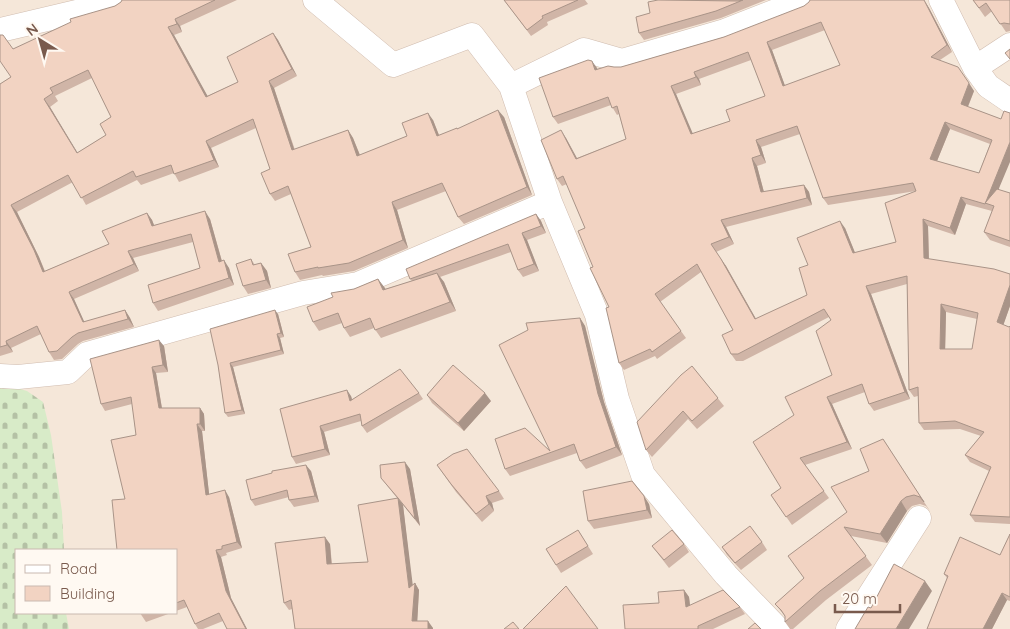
<svg xmlns="http://www.w3.org/2000/svg" width="1010" height="629" font-family="Quicksand,sans-serif">
	<style>
		.residential { fill: #f5e7d9; fill-rule: evenodd }
		.cemetery { fill: url(#cemetery-stones) }
		.lines { fill: none; stroke-linecap: round; stroke-linejoin: round }
		.minor-casing { stroke: #d0bcaf; stroke-width: 25 }
		.minor { stroke: #fff; stroke-width: 24 }
		.wall { fill: #d0b5a7; fill-rule: evenodd }
		.shaded-wall { fill: #a99488 }
		.building { fill: #f2d3c2; stroke: #a99488; fill-rule: evenodd }
	</style>
	<defs>
		<pattern id="cemetery-stones" width="16" height="16" patternUnits="userSpaceOnUse" patternTransform="scale(1.25)"><rect width="16" height="16" fill="#d8ebc8"/><path d="M2 7V4a2 2 0 0 1 4 0v3zM10 15v-3a2 2 0 0 1 4 0v3z" fill="#b4c1a5"/></pattern>
	</defs>
	<rect width="100%" height="100%" fill="#fdf5eb"/>
	<!-- residential -->
	<path class="residential" d="M0,0H1010V629H0ZM16,550H176V613H16Z"/>
	<!-- cemetery -->
	<path class="cemetery" d="M0,383L27,391L43,402L51,435L62,512L64,550H16V613H66L69,629H0Z"/>
	<g class="lines">
		<!-- minor casing -->
		<g class="minor-casing">
			<path id="minor" d="M315,0L393,65L472,35L511,86L550,202L597,315L617,399L643,475L726,575L778,629
				M941,0L975,68L988,86L1010,101
				M0,30L85,10L116,0
				M975,68L1010,45
				M511,86L584,50L622,61L725,31L804,0
				M0,376L18,377L68,372L87,354L303,293L358,284L550,202
				M848,629L919,518"/>
		</g>
		<!-- minor -->
		<use href="#minor" class="minor"/>
	</g>
	<!-- wall -->
	<path class="wall" d="M122,0H237L180,26L182,32L174,35L207,96L238,82L273,33L278,40L297,76L274,88L295,150L348,130L353,138L360,155L407,136L433,120L439,135L457,129L504,117L532,195L464,224L458,217L446,191L397,210L408,248L354,271L323,276L322,275L300,280L295,272L311,247L291,194L275,201L270,194V169L256,128L211,148L219,167L179,182L174,173L141,185L137,180L86,205L73,182L17,212L39,257L45,271L109,244L147,213L152,220L154,225L210,219L222,261L229,268L234,285L158,311L153,303L200,268L193,242L133,258L139,271L74,299L84,322L125,310L130,318L134,327L83,341L78,344L62,359L54,360L49,352L41,334L11,348L13,352L0,356V84L11,77L13,49L115,6L121,2ZM92,78L111,117L106,135L77,153L50,107L58,101L55,96Z
		M504,0H585L588,4L547,22L548,25L531,36Z
		M658,0H766L721,18L644,40L639,33Z
		M924,0L929,8L952,52L940,60L974,91L968,107L1001,119L999,190L1010,193V247L990,240L984,232L992,211L966,204L955,235L928,226L929,259L1010,274V306L1003,325L1009,327L1010,326V524L975,522L970,515L989,471L970,462L965,455L981,436L960,429L924,430L919,423L918,396L914,397L909,390L907,284L871,294L910,399L874,411L869,404L865,392L832,404L852,449L805,465L829,498L792,525L771,495L781,488L794,415L832,375L831,320L829,317L743,361H736L731,354L733,330L701,272L660,302L686,338L657,359L655,356L624,370L619,363L609,307L593,267L585,228L567,184L562,186L557,179L566,138L577,158L626,139L619,114L617,115L611,105L558,124L553,117L597,68V69L614,67H621L724,37ZM825,30L840,65L785,86L772,50ZM751,60L765,96L730,121L692,134L676,94L701,85L699,79ZM950,129L990,144L979,173L937,161ZM800,134L823,198L828,205L916,191L896,242L855,253L845,228L808,265L807,295L756,319L726,266L716,252L734,244L726,227L812,205L809,192L804,185L764,192L757,166L766,163L761,147ZM946,312L977,319L972,349H945Z
		M973,0H1010V31L1006,32L992,11L985,17Z
		M536,214L541,221L546,233L527,240L539,271L523,277L518,270L511,252L440,277L444,282L456,311L381,338L374,328L350,337L344,328L342,323L319,331L313,322L354,289L378,279L385,289L412,281L410,279Z
		M251,259L255,265L261,263L267,271L271,288L248,294L243,286Z
		M278,314L284,337L280,338L284,354L233,367L245,414L228,417L225,413L218,365Z
		M580,318L585,326L604,402L622,455L586,469L580,461L577,453L510,476L505,469L550,451Z
		M164,346L168,372L156,373L162,408H200L204,414L205,431H202L209,494L229,497L242,548L226,553L227,555L221,557L231,598L247,629H227L223,621L203,629H198L195,624L187,607L176,611V550L125,499L136,435L132,404L105,411L101,404Z
		M692,366L724,406L697,429L688,419L652,457L646,450Z
		M419,393L423,399L367,433L362,426L361,421L324,432L330,455L296,464L292,457L280,409L351,396L352,399Z
		M427,395L491,401L464,431L432,403Z
		M883,439L930,511L926,506L920,504L912,506L907,511L887,543L851,536L872,565L826,600L793,629H790L785,622V616L775,604L804,579L847,512L869,471Z
		M437,465L499,491L504,499L492,503L494,511L482,522L456,492Z
		M410,469L420,526L403,505L412,585L415,583L419,590L417,621L433,628V629H295L292,609L289,610L284,603L330,544L332,564L368,562L397,498L381,478Z
		M311,471L319,502L294,507L289,500V497L255,506L251,500Z
		M649,504L652,518L594,529L588,521Z
		M578,530L593,554L561,573L556,565Z
		M1010,534V601L1007,600L992,629H927L947,578L944,574L1000,555Z
		M762,542L767,550L741,570L727,555L722,547Z
		M684,544L689,552L669,568L652,546Z
		M684,590L689,597L690,605L740,607L745,614L713,629H625L659,603Z
		M140,613H171L146,622Z"/>
	<!-- shaded-wall -->
	<path class="shaded-wall" d="M924,0L929,8L952,52L947,45Z
		M175,19L180,26L182,32L177,24Z
		M168,27L174,35L212,104L206,97Z
		M273,33L278,40L297,76L292,69Z
		M767,42L772,50L788,94L783,86Z
		M592,61L597,68L600,77L595,70Z
		M694,72L699,79L701,85L696,77Z
		M269,81L274,88L297,158L292,150Z
		M969,83L974,91L966,111L961,104Z
		M671,86L676,94L696,141L691,134Z
		M44,99L50,107L82,160L77,153Z
		M498,110L504,117L532,195L527,187Z
		M428,113L433,120L442,143L437,136Z
		M945,122L950,129L935,166L930,159Z
		M348,130L353,138L363,163L357,156Z
		M561,130L566,138L581,166L576,159Z
		M756,140L761,147L766,163L761,155Z
		M206,141L211,148L219,167L214,160Z
		M1010,142V162L992,205L985,203Z
		M752,158L757,166L766,200L761,192Z
		M804,185L809,192L812,205L807,198Z
		M961,197L966,204L955,235L950,228Z
		M392,202L397,210L408,248L403,240Z
		M11,205L17,212L39,257L48,280L43,272Z
		M205,211L210,219L224,269L219,262Z
		M147,213L152,220L157,233L152,226Z
		M536,214L541,221L546,233L541,226Z
		M923,219L928,226L929,265L924,258Z
		M721,220L726,227L734,244L729,237Z
		M840,221L845,228L858,260L853,253Z
		M522,233L527,240L539,271L534,264Z
		M128,251L133,258L139,271L134,264Z
		M721,259L726,266L760,326L755,319Z
		M224,260L229,268L234,285L229,278Z
		M261,263L267,271L271,288L266,280Z
		M437,273L444,282L456,311L450,302Z
		M378,279L385,288L389,299L383,290Z
		M1010,285V306L1002,329L997,322Z
		M866,286L871,294L910,399L905,392Z
		M69,292L74,299L88,330L83,322Z
		M941,304L946,312L945,356L940,349Z
		M125,310L130,318L134,327L128,319Z
		M275,310L278,314L284,337L281,333Z
		M580,318L585,326L604,402L622,455L616,447L598,394Z
		M277,334L280,338L284,354L281,350Z
		M159,340L164,346L168,372L163,365Z
		M6,341L11,348L13,352L7,345Z
		M230,363L233,367L245,414L242,410Z
		M152,367L156,373L163,415L159,408Z
		M347,390L351,396L354,407L350,401Z
		M485,393L491,401L464,431L458,423Z
		M827,397L832,404L852,449L847,442Z
		M200,408L204,414L205,431L200,424Z
		M197,424L202,431L210,502L206,495Z
		M320,426L324,432L330,455L325,449Z
		M405,462L410,469L420,526L415,519Z
		M306,465L311,471L319,502L315,496Z
		M225,490L229,497L242,548L237,542Z
		M486,496L492,503L494,511L489,504Z
		M644,496L649,504L652,518L647,510Z
		M398,498L403,505L414,595L409,588Z
		M901,501L907,511L887,543L880,534Z
		M325,537L330,544L332,571L327,564Z
		M216,550L221,557L231,598L247,629H246L226,591Z
		M925,581L932,591L909,629H896Z
		M415,583L419,590L417,627L412,621Z
		M684,590L689,597L691,614L686,607Z
		M1002,593L1007,600L992,629H983Z
		M428,621L433,628V629H428Z"/>
	<!-- building -->
	<path class="building" d="M122,0H215L175,19L177,24L168,27L206,97L238,82L227,57L273,33L292,69L269,81L292,150L348,130L357,156L407,136L402,123L428,113L437,136L457,128V129L498,110L527,187L458,217L442,183L392,202L403,240L349,263L318,268V267L295,272L288,254L311,247L288,186L270,194L261,173L270,169L253,119L206,141L214,160L174,174L171,165L136,177L133,171L81,198L68,175L11,205L34,250L43,272L109,244L102,231L147,213L152,226L205,211L219,262L224,260L229,278L153,303L148,285L200,268L191,234L128,251L134,264L69,292L83,322L125,310L128,319L78,333L72,337L57,351L49,352L37,326L6,341L7,345L0,347V84L11,77L0,61V35H3L13,49L71,22L70,19L115,6L121,2ZM88,70L111,117L100,124L106,135L77,153L44,99L53,93L50,88Z
		M504,0H578L542,16L543,18L527,30Z
		M658,0L738,1L743,0L716,11L639,33L636,17L650,13L648,2Z
		M810,0H924L947,45L931,57L958,67L969,83L961,104L1001,119L1004,111L1010,113V142L985,204L961,197L950,228L923,219L924,258L994,269L1010,274V285L997,322L1009,327L1010,326V517L970,515L991,467L965,455L984,432L955,421L919,423L918,387L909,390L907,276L866,286L905,392L869,404L862,384L827,397L847,442L800,458L824,491L786,517L771,495L781,488L753,442L794,415L785,397L832,375L816,331L831,320L824,309L738,354H731L722,335L733,330L697,264L655,294L681,331L652,352L650,349L619,363L606,308L609,307L590,268L593,267L578,231L585,228L563,176L557,179L541,140L561,130L576,159L626,139L617,106L612,108L608,97L553,117L539,78L588,60L592,61L595,70L608,66L614,67H621L724,37L804,6L809,2ZM821,22L840,65L783,86L767,42ZM748,52L765,96L726,110L730,121L691,134L671,86L696,77L694,72ZM945,122L992,140L979,173L930,159ZM797,126L823,198L913,183L916,191L885,203L896,242L853,253L840,221L797,238L808,265L799,268L807,295L755,319L721,259L711,244L729,237L721,220L807,198L804,185L761,192L752,158L761,155L756,140ZM941,304L978,313L972,349H940Z
		M973,0H1010V24L1004,23L1000,24L986,3L979,8Z
		M1010,49V59L1005,53Z
		M997,189L1010,193V241L984,232L994,206L985,203Z
		M536,214L541,226L522,233L534,264L518,270L508,244L410,279L406,269Z
		M251,259L253,265L261,263L266,280L243,286L236,264Z
		M437,273L450,302L375,330L370,318L344,328L338,313L313,322L307,307L333,297L331,293L354,289L378,279L383,290Z
		M275,310L281,333L277,334L281,350L230,363L242,410L225,413L218,365L210,329Z
		M580,318L598,394L616,447L580,461L574,444L505,469L495,439L525,428L550,451L499,345L528,330L526,323Z
		M159,340L163,365L152,367L159,408H200V424H197L206,495L225,490L237,542L222,546V549L216,550L226,591L246,629H227L219,613L195,624L184,600L176,603V550H117L112,500L125,499L111,440L136,435L131,397L101,404L90,359Z
		M453,365L485,393L458,423L427,395Z
		M692,366L718,398L692,421L683,411L646,450L637,422L681,375Z
		M400,369L419,393L362,426L360,414L320,426L325,449L292,457L280,409L347,390L350,401Z
		M883,439L924,502L920,497L914,495L906,497L901,501L880,534L844,527L866,556L820,591L785,622V616L781,610L775,604L804,578L788,556L847,512L831,487L869,471L860,449Z
		M467,449L499,491L486,496L489,504L476,514L451,484L437,465L453,454Z
		M405,462L415,519L398,498L409,588L415,583L412,621H428V629H295L291,600L284,603L275,543L325,537L327,564L368,562L358,505L398,498L381,478L380,465Z
		M306,465L315,496L289,500L287,490L251,500L246,480L272,473V471Z
		M632,481L644,496L647,510L588,521L583,491Z
		M750,526L762,542L735,563L722,547Z
		M578,530L588,546L556,565L546,549Z
		M672,530L684,544L664,560L652,546Z
		M1010,534V597L1002,593L983,629H927L948,576L944,574L960,537L1000,555Z
		M894,564L925,581L896,629H855L868,607L871,608Z
		M566,586L598,629H523Z
		M684,590L686,607L723,590L740,607L698,626V629H625L623,605L659,603L658,592Z
		M513,622L519,629H504Z
		M755,623L761,629H748Z"/>
	<!-- legend -->
	<rect x="15" y="549" width="162" height="65" fill="#fff9f2" stroke="#c9b9b0"/>
	<rect x="25" y="565" width="25" height="8" fill="#ffffff" stroke="#c9b9b0"/>
	<text x="60" y="574" font-size="15" fill="#795a4d">Road</text>
	<rect x="25" y="586" width="25" height="15" fill="#f2d3c2" stroke="#c9b9b0"/>
	<text x="60" y="599" font-size="15" fill="#795a4d">Building</text>
	<!-- north arrow -->
	<g transform="translate(40 40) rotate(323)" stroke="#fff9f2" stroke-width="4" paint-order="stroke">
	<path d="M0-4L9 19L0 12L-9 19Z" fill="#795a4d"/>
	<text y="-8" font-size="14" font-weight="bold" text-anchor="middle" fill="#795a4d">N</text>
	</g>
	<!-- scale -->
	<path d="M835 604v8h65v-8" fill="none" stroke="#795a4d" stroke-width="2.5"/>
	<text x="842" y="604" font-size="15" fill="#795a4d" stroke="#fff9f2" stroke-width="4" paint-order="stroke">20 m</text>
</svg>
